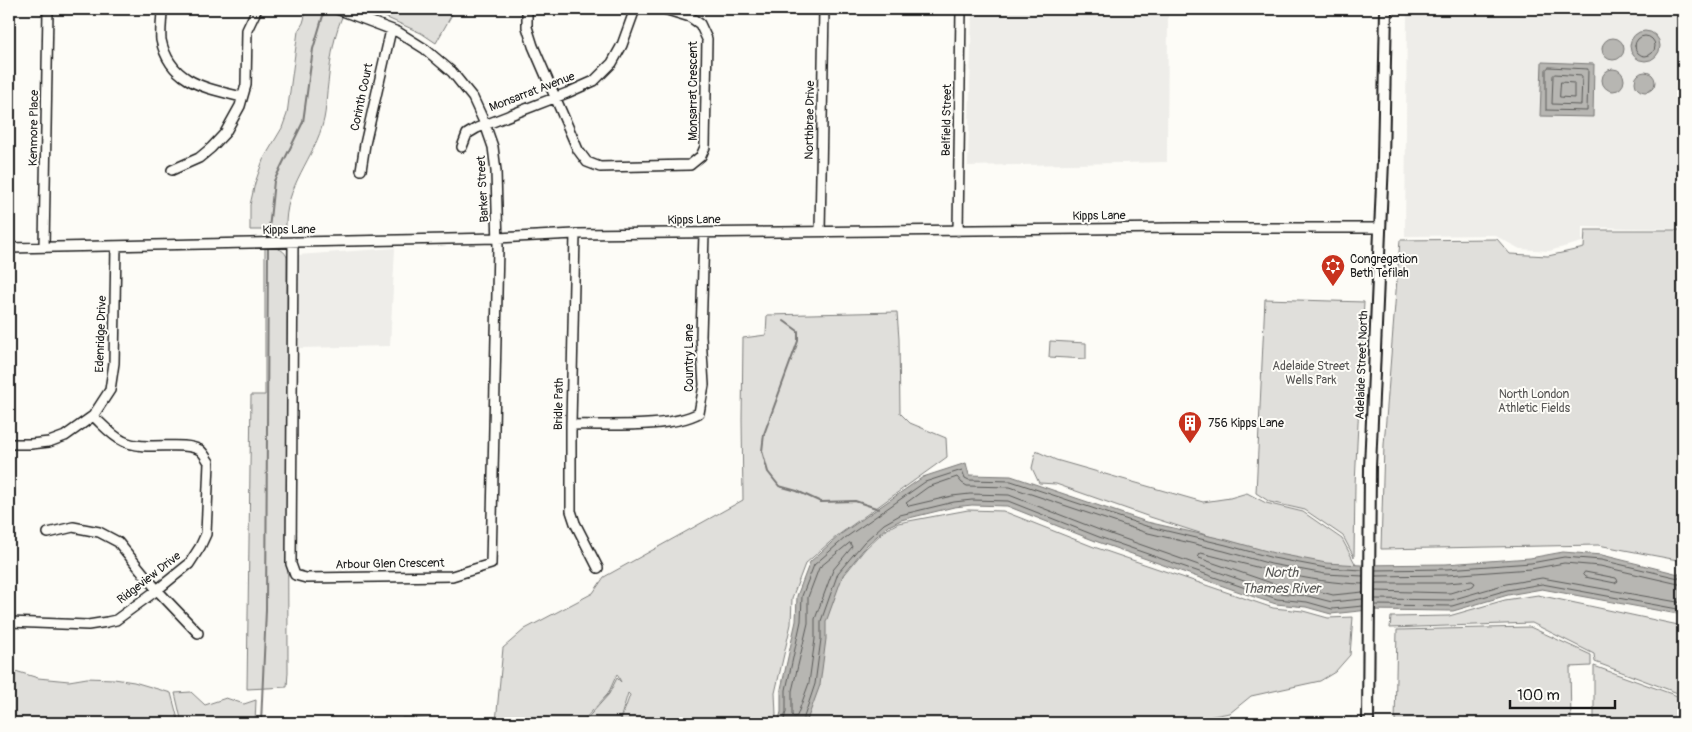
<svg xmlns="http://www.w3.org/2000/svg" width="1692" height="732" font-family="Pangolin,sans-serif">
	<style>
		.built { fill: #eeede9 }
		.green { fill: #e0dfdb; stroke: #7e7e7c }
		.water { fill: #b7b6b2; stroke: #797876 }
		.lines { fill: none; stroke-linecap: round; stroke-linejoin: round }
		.shore { stroke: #5a5a58; stroke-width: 1 }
		.stream { stroke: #797876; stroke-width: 2 }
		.minor-casing { stroke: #1c1c1c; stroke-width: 12 }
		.major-casing { stroke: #1c1c1c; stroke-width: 14 }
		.minor { stroke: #fdfcf7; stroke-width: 9 }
		.major { stroke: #fdfcf7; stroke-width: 10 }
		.labels { text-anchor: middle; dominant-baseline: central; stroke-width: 4; stroke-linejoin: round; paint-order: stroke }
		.street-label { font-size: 12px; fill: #1c1c1c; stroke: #fdfcf7 }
		.poi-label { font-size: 12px; fill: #1c1c1c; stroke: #fdfcf7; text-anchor: start }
		.park-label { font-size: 12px; fill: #575655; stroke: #fdfcf7 }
		.water-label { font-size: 14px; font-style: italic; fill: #5a5a58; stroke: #fdfcf7 }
	</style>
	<rect width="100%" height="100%" fill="#fdfcf7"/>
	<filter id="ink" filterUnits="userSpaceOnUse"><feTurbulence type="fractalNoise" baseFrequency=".02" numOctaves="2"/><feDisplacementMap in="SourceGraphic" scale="10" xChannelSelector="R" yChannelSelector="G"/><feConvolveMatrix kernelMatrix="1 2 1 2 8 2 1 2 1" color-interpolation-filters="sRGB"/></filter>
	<g filter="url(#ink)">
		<!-- built -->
		<path class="built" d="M972,9H1168L1167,162L968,166Z
			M1407,9H1683V229L1582,227V242L1549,251L1520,249L1494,235L1405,236Z
			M395,248L390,346L299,348L298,255Z"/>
		<!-- green -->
		<path class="green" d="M307,9H323L342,17C332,40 330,67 327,92C326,101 326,110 324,119C315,159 284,185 286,230H250V205L255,183L263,160L282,128L287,114L298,31L303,23Z
			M367,9H455L436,43L421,33Z
			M1585,230H1683V561L1598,545L1381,549L1384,445L1400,240L1497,239L1510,254L1548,256L1584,248Z
			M265,248C274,248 283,247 287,257L288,672L287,687L247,689L251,395H265Z
			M1265,299L1364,302L1355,484L1354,557L1343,536L1305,510L1270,502L1256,493Z
			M897,312L899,339L900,413L910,423L946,438L947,457L837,536L805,564L792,598L791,624L775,693L776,715L774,723H620L630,695L628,693L619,723H583L609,694L617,678L621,682L617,674L608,694L581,723H400L402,718L496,722L503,648L525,629L593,593L604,577L743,500L742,419L743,338L766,335L767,315Z
			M1050,341L1086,343V359L1049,357Z
			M1036,451L1056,460L1203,502L1230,498L1247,493L1266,503L1303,512L1342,539L1357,567L1323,565L1271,556L1147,516L1056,484L1039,483L1032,468Z
			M968,510L1003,511L1094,547L1273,608L1303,611L1328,618L1353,617L1350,655L1335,672L1320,681L1251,696L1230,713L1173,723H805L824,625L841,579L865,549L884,531L898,523Z
			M1538,595L1683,626V695L1595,662L1594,654L1532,623L1390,628L1391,617L1449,616L1505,600Z
			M1530,627L1591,655V666L1570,667L1571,723H1395L1397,630Z
			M1594,666L1683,698V723H1594Z
			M9,669L38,678L69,681L87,678L114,679L134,682L171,693L179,723H9Z
			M191,692L205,705L226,698L244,704L256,700L255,723H182L175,693Z
			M1352,718V723H1188H1197Z"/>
		<!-- water -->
		<path class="water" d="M1630 46a15 15 0 1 1 30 0a15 15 0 1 1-30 0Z
			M1602 49a11 11 0 1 1 22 0a11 11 0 1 1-22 0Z
			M1542,62L1594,64L1593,117L1540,116Z
			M1602 80a11 11 0 1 1 22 0a11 11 0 1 1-22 0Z
			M1635 82a10 10 0 1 1 20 0a10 10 0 1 1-20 0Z
			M966,463L969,475L1011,476L1147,522L1227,540L1274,553L1326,563L1361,565L1446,564L1530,558L1563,552L1602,555L1683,575V615L1542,589L1508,595L1453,611L1369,610L1331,614L1306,607L1276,604L1257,598L1098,542L1007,506L972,505L954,507L901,520L887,527L867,545L843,575L826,622V639L820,685L806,723H778L781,712V689L796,621L797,596L810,562L841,534L923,477Z"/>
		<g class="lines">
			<!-- shore -->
			<path class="shore" d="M1635 46a10 10 0 1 1 20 0a10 10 0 1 1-20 0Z
				M1549,67L1588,69L1587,111L1546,110V70Z
				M1555,74L1582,76L1581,105L1552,104L1553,76Z
				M1561,82L1574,83V98L1560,97Z
				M850,543L852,547L833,570L815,619V639L809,683L797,716L794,717L792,715V691L808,623V597L819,568Z
				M1375,570L1447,569L1531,563L1564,557L1601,560L1683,579
				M1585,572L1616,578L1618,581L1615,583L1585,577L1583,575Z
				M1375,576L1447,575L1531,569L1564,563L1600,566L1683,585
				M1375,591L1450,593L1473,586L1475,583L1472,581L1447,583H1375
				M1363,592L1333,595L1310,589L1280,586L1199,558L1198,555L1201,553C1255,566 1307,583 1363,584
				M1363,599L1332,602L1308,596L1278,593L1102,531L1009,495L970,494L952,496L909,506L906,503L928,487L957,477L962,483L967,486L1010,487L1144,532L1224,551L1271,564L1325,574L1363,576
				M1375,599L1451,600L1506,584L1542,578L1683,603
				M1375,605L1452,606L1507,590L1542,584L1683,610
				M783,723L786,712V690L801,621L802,596L814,565L845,538L925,482L962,470L965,478L969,480L1011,481L1146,526L1226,545L1273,558L1326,568L1363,570
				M802,723L815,684L821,639V621L838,573L864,542L884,524L900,515L954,502L972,500L1008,501L1099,537L1277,599L1307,602L1332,609L1363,606"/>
			<!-- stream -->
			<path class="stream" d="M268,239L274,181L303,122L313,49L325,9
				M784,321L798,331V341L764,434L762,451L768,472L779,486L797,491L821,502L855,501L879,509
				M261,723L266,610L268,246"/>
			<!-- minor casing -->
			<g class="minor-casing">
				<path id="minor" d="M162,9C162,19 160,30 161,40C170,83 206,88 242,97
					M527,9V27L533,46L578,150L587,162L600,167L690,165L701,156L705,147L707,39L700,24L690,17L664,9
					M462,147L467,134L477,128L567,93L594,81L612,63L622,45L635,9
					M172,170L199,158L211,148L225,133L240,106L246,85L247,30L257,9
					M361,170L365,144L391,30
					M820,231L824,9
					M958,231L961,9
					M575,234L571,425V511L575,523L598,568
					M293,242L291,564L295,575L306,578L452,576L491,564L498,247L496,171L493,147L485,124L473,98L452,72L425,49L398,32L337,9
					M44,247L48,9
					M9,248L498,238L575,234L1178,228H1380
					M571,425C605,424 669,429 699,413L704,385L701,336L704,233
					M9,444H31L49,442L65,436L93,416L110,390L114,363L116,246
					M48,533L73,527L99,532L118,542L157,590L198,633
					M9,622L88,625L107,622L116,620L157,590L189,564L200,547L206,534L209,462C206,458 204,453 200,450C182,440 145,452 123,441C112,436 102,424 93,416"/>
			</g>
			<!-- major casing -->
			<g class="major-casing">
				<path id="major" d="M1368,723L1370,467L1383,161L1386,9"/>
			</g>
			<!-- minor -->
			<use href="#minor" class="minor"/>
			<!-- major -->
			<use href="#major" class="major"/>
		</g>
	</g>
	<!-- icons -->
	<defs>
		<g id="synagogue-pin" transform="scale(1.25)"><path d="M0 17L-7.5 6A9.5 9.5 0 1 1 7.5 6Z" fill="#c8321e" stroke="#fdfcf7"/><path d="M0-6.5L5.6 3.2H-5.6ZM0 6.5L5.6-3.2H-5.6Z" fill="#fff"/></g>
		<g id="building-pin" transform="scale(1.25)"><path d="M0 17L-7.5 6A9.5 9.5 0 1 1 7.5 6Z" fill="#c8321e" stroke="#fdfcf7"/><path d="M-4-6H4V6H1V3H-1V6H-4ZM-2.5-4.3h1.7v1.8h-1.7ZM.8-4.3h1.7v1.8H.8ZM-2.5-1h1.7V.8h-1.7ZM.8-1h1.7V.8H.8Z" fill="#fff"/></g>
	</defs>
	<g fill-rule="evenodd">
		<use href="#synagogue-pin" x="1333" y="266"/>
		<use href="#building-pin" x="1190" y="423"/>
	</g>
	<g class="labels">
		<!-- street labels -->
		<g class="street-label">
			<text transform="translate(693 91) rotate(-90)">Monsarrat Crescent</text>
			<text transform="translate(532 92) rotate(-21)">Monsarrat Avenue</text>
			<text transform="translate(362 97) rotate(-78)">Corinth Court</text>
			<text transform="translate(810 120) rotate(-89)">Northbrae Drive</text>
			<text transform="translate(947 120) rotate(-89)">Belfield Street</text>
			<text transform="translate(34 128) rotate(-89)">Kenmore Place</text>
			<text transform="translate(483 189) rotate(-93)">Barker Street</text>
			<text transform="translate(1099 216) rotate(-1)">Kipps Lane</text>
			<text transform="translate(694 220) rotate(-1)">Kipps Lane</text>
			<text transform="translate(289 230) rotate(-1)">Kipps Lane</text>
			<text transform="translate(101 334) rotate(-88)">Edenridge Drive</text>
			<text transform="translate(689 358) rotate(-90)">Country Lane</text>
			<text transform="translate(1362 365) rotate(-88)">Adelaide Street North</text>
			<text transform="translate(559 404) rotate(-89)">Bridle Path</text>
			<text transform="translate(390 564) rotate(-1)">Arbour Glen Crescent</text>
			<text transform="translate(149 578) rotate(-38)">Ridgeview Drive</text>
		</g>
		<!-- poi labels -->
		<g class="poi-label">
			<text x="1350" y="259">Congregation<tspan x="1350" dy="14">Beth Tefilah</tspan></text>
			<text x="1208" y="423">756 Kipps Lane</text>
		</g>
		<!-- park labels -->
		<g class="park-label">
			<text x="1311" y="366">Adelaide Street<tspan x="1311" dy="14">Wells Park</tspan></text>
			<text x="1534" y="394">North London<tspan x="1534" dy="14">Athletic Fields</tspan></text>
		</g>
		<!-- water labels -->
		<g class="water-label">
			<text x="1281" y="572">North<tspan x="1281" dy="16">Thames River</tspan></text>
		</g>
	</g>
	<!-- margin -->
	<rect width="1692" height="732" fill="none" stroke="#fdfcf7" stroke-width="30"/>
	<rect x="15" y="15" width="1662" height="702" fill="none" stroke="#1c1c1c" stroke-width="2" filter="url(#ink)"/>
	<!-- scale -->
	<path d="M1510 700v8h105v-8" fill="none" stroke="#1c1c1c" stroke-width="2.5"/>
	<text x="1517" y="700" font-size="15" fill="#1c1c1c" stroke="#fdfcf7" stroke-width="4" paint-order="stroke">100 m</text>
</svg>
